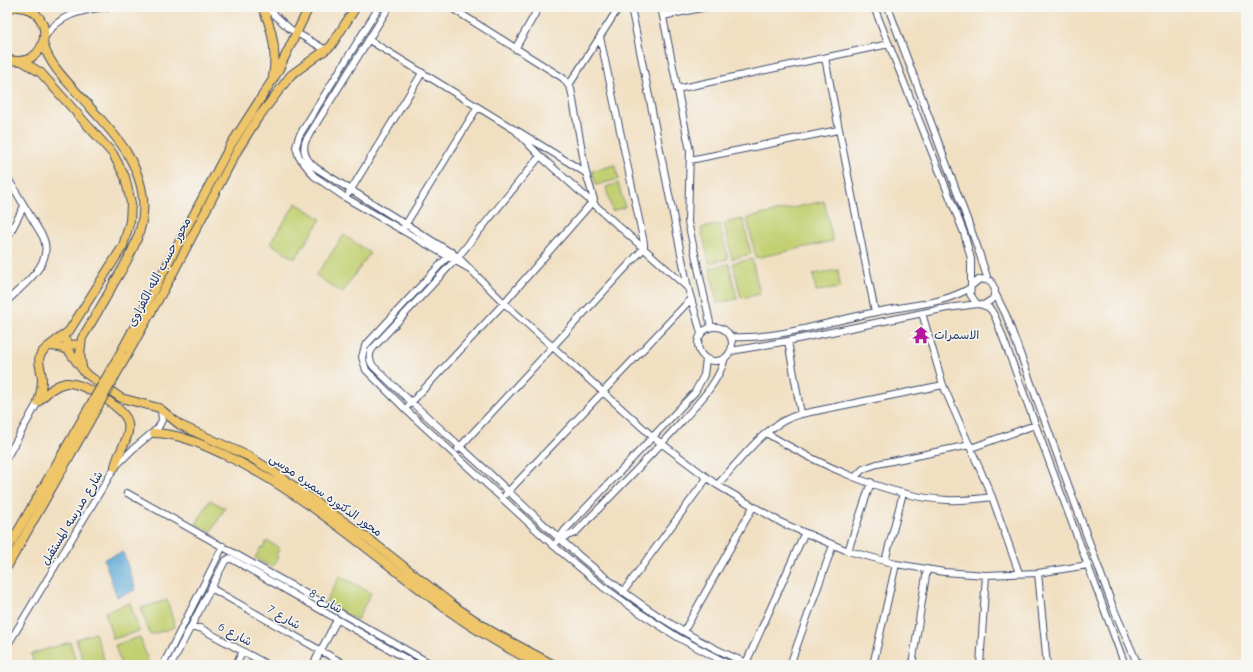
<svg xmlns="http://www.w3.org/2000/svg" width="1253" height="672" font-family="'Comic Neue','Playpen Sans Arabic',sans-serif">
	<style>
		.green { fill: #c2d072; stroke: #6e8068 }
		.water { fill: #5fa9d6; stroke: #3d6c9a }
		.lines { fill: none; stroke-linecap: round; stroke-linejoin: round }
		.minor-casing { stroke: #3b496d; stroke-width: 8 }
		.major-casing { stroke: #3b496d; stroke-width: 10 }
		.minor { stroke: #fff; stroke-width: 6 }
		.major { stroke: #eec569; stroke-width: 8 }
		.major-bridge-casing { stroke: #3b496d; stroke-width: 10; stroke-linecap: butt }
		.major-bridge { stroke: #eec569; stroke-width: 8 }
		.labels { text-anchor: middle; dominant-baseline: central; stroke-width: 3; stroke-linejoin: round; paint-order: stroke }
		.street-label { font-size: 12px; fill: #1b2f5e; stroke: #f6f6f2 }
		.poi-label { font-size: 12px; fill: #1b2f5e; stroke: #f6f6f2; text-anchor: start }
	</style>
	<rect width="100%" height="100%" fill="#f6f6f2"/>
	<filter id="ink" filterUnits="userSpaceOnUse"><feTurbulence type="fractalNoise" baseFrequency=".025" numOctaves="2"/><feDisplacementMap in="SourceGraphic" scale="8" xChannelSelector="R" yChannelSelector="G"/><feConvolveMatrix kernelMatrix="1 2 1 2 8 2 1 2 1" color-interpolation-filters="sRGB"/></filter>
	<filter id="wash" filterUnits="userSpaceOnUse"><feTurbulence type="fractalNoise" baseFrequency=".012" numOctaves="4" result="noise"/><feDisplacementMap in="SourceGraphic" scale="16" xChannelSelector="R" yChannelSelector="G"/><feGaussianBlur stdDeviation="0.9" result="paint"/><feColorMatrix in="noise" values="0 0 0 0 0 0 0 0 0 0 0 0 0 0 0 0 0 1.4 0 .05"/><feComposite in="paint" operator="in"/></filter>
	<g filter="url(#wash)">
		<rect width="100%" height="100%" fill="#f1dfc1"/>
		<!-- green -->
		<path class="green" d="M615,165L619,179L596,185L592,171Z
			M618,183L625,207L612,211L606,187Z
			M824,201L833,241L756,258L747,218Z
			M296,203L321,219L295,259L270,243Z
			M743,219L751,254L732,259L724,223Z
			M720,224L728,259L709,263L701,228Z
			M344,235L370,253L342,293L316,275Z
			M752,259L760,294L741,298L733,263Z
			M729,264L737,299L717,303L710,268Z
			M838,270L840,288L816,291L813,274Z
			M210,500L225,508L211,532L196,524Z
			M267,541L280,548L276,555L278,557L272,567L255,558L261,547L263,548Z
			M340,576L371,593L357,620L325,603Z
			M167,600L175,627L150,635L141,608Z
			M130,603L139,631L113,639L105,612Z
			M95,633L106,665H85L76,639Z
			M140,637L149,664L121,665L115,645Z
			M70,642L77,665H34L31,654Z"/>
		<!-- water -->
		<path class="water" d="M123,552L136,590L117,597L104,559Z"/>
	</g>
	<g filter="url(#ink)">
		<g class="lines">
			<!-- minor casing -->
			<g class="minor-casing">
				<path id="minor" d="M266,7L290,29L326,50
					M379,7L299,136L296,147L299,157L314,176L346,198L468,268
					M389,7L306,140C301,151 307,161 316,168L458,257L504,303L653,437L717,485L782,523L848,551L896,564L944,572L986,575L1038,573L1088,565
					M631,7L688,288L701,333
					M661,7L690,151L688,222L711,327
					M874,7L964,233L971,259V285
					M888,7L977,246L988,280
					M663,16L706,7
					M44,38C59,14 80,11 106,7
					M369,40L515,130L540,156L688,288
					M515,49L539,7
					M825,58L875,312
					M569,85L619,7
					M677,89L889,44
					M516,130L586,173
					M540,156L458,257L373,348C368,354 369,360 373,366C410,402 449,436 487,471C568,548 646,623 752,665
					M690,160L838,130
					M7,177L43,237C55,263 23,285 7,301
					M349,193L422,73
					M404,227L477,108
					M7,239L24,206
					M452,252L365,346L362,357L366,370L405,409L554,546L603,587L637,611L679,638L730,665
					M995,293L1006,315L1113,607L1138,665
					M985,304L993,299L995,290L991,281L980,279L971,286L970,294L976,303C988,308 989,304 996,319L1125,665
					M922,313L943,385L992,497L1019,573
					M698 344a17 17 0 1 1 34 0a17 17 0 1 1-34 0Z
					M731,337C776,340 831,321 876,312C907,305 942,305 970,288
					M788,341L801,414
					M731,351L788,341L947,308L978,304
					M409,405L504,303L594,200L586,173L571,89L563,78L450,7
					M766,433C816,463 887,497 947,500C962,501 977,499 992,497
					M971,448L1035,425
					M458,449L644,248V243L600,37
					M7,457L38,402
					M855,477L863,469L877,464L970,445
					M717,485C742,459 765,423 801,414L943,385
					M127,493L433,665
					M506,494L691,299
					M559,539L575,533C611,496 648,459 683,420C700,401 718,383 725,358
					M554,546L565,530L695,392L704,375L706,359
					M848,551L871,482
					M885,561L903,493
					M1038,573L1047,665
					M211,588L346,665
					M623,592L707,478
					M190,628H200L268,665
					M684,631L753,507
					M7,646L115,467L133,449L158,428L162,420L161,410
					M746,663L804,534
					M163,665L223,546
					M171,665L225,561L230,558L417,665
					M236,665L243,651
					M313,665L337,620
					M790,665L833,545
					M873,665L896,564
					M912,665L927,569
					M980,665L986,575"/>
			</g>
			<!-- major casing -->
			<g class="major-casing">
				<path id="major" d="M262,7C273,29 277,52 273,76
					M7,9L15,7
					M43,43C50,68 73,87 89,106C102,121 117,136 127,153C157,204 142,237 114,283C104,302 93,320 82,338L80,354L82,367
					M7,59C48,73 60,10 18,7
					M22,61L41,73L113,154L125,177L131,203L130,221L123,246L69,331L49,346
					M62,337L70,345L81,344
					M122,350L230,146L277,73L309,7
					M126,357L173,273L237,151L257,119L291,75L331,46L356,7
					M38,402C40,395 42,388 42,380C42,365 32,358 49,346L60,347L68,350L85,373L121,398L159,408L180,425L248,456L271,470L370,540L454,606L491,631L554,665
					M38,402C46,394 54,385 66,383C81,381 126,408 128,423C131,439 117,452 115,467
					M154,433C181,434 201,444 225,455C307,494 376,558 449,611C478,632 508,649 540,665"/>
			</g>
			<!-- minor -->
			<use href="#minor" class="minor"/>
			<!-- major -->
			<use href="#major" class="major"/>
			<!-- major-bridge casing -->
			<g class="major-bridge-casing">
				<path id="major-bridge" d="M7,550L122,350
					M7,567L126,357"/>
			</g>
			<!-- major-bridge -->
			<use href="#major-bridge" class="major-bridge"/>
		</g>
	</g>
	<!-- icons -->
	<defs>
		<g id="temple-bare" transform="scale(1.38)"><path d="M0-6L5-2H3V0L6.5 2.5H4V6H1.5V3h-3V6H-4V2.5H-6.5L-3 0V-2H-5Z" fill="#b5179e" stroke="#f6f6f2" stroke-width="2.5" paint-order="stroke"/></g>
	</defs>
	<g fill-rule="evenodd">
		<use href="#temple-bare" x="921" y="335"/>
	</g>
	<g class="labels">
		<!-- street labels -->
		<g class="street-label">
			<text transform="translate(159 272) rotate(-62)">محور حسب الله الكفراوى</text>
			<text transform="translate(326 495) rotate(35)">محور الدكتوره سميره موسى</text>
			<text transform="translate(72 518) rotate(-59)">شارع مدرسه المستقبل</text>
			<text transform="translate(326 601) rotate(30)">شارع 8</text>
			<text transform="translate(284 617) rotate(30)">شارع 7</text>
			<text transform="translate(235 634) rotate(28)">شارع 6</text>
		</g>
		<!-- poi labels -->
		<g class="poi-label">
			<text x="934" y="335">الاسمرات</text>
		</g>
	</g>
	<!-- margin -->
	<rect width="1253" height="672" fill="none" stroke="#f6f6f2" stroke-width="24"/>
</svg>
